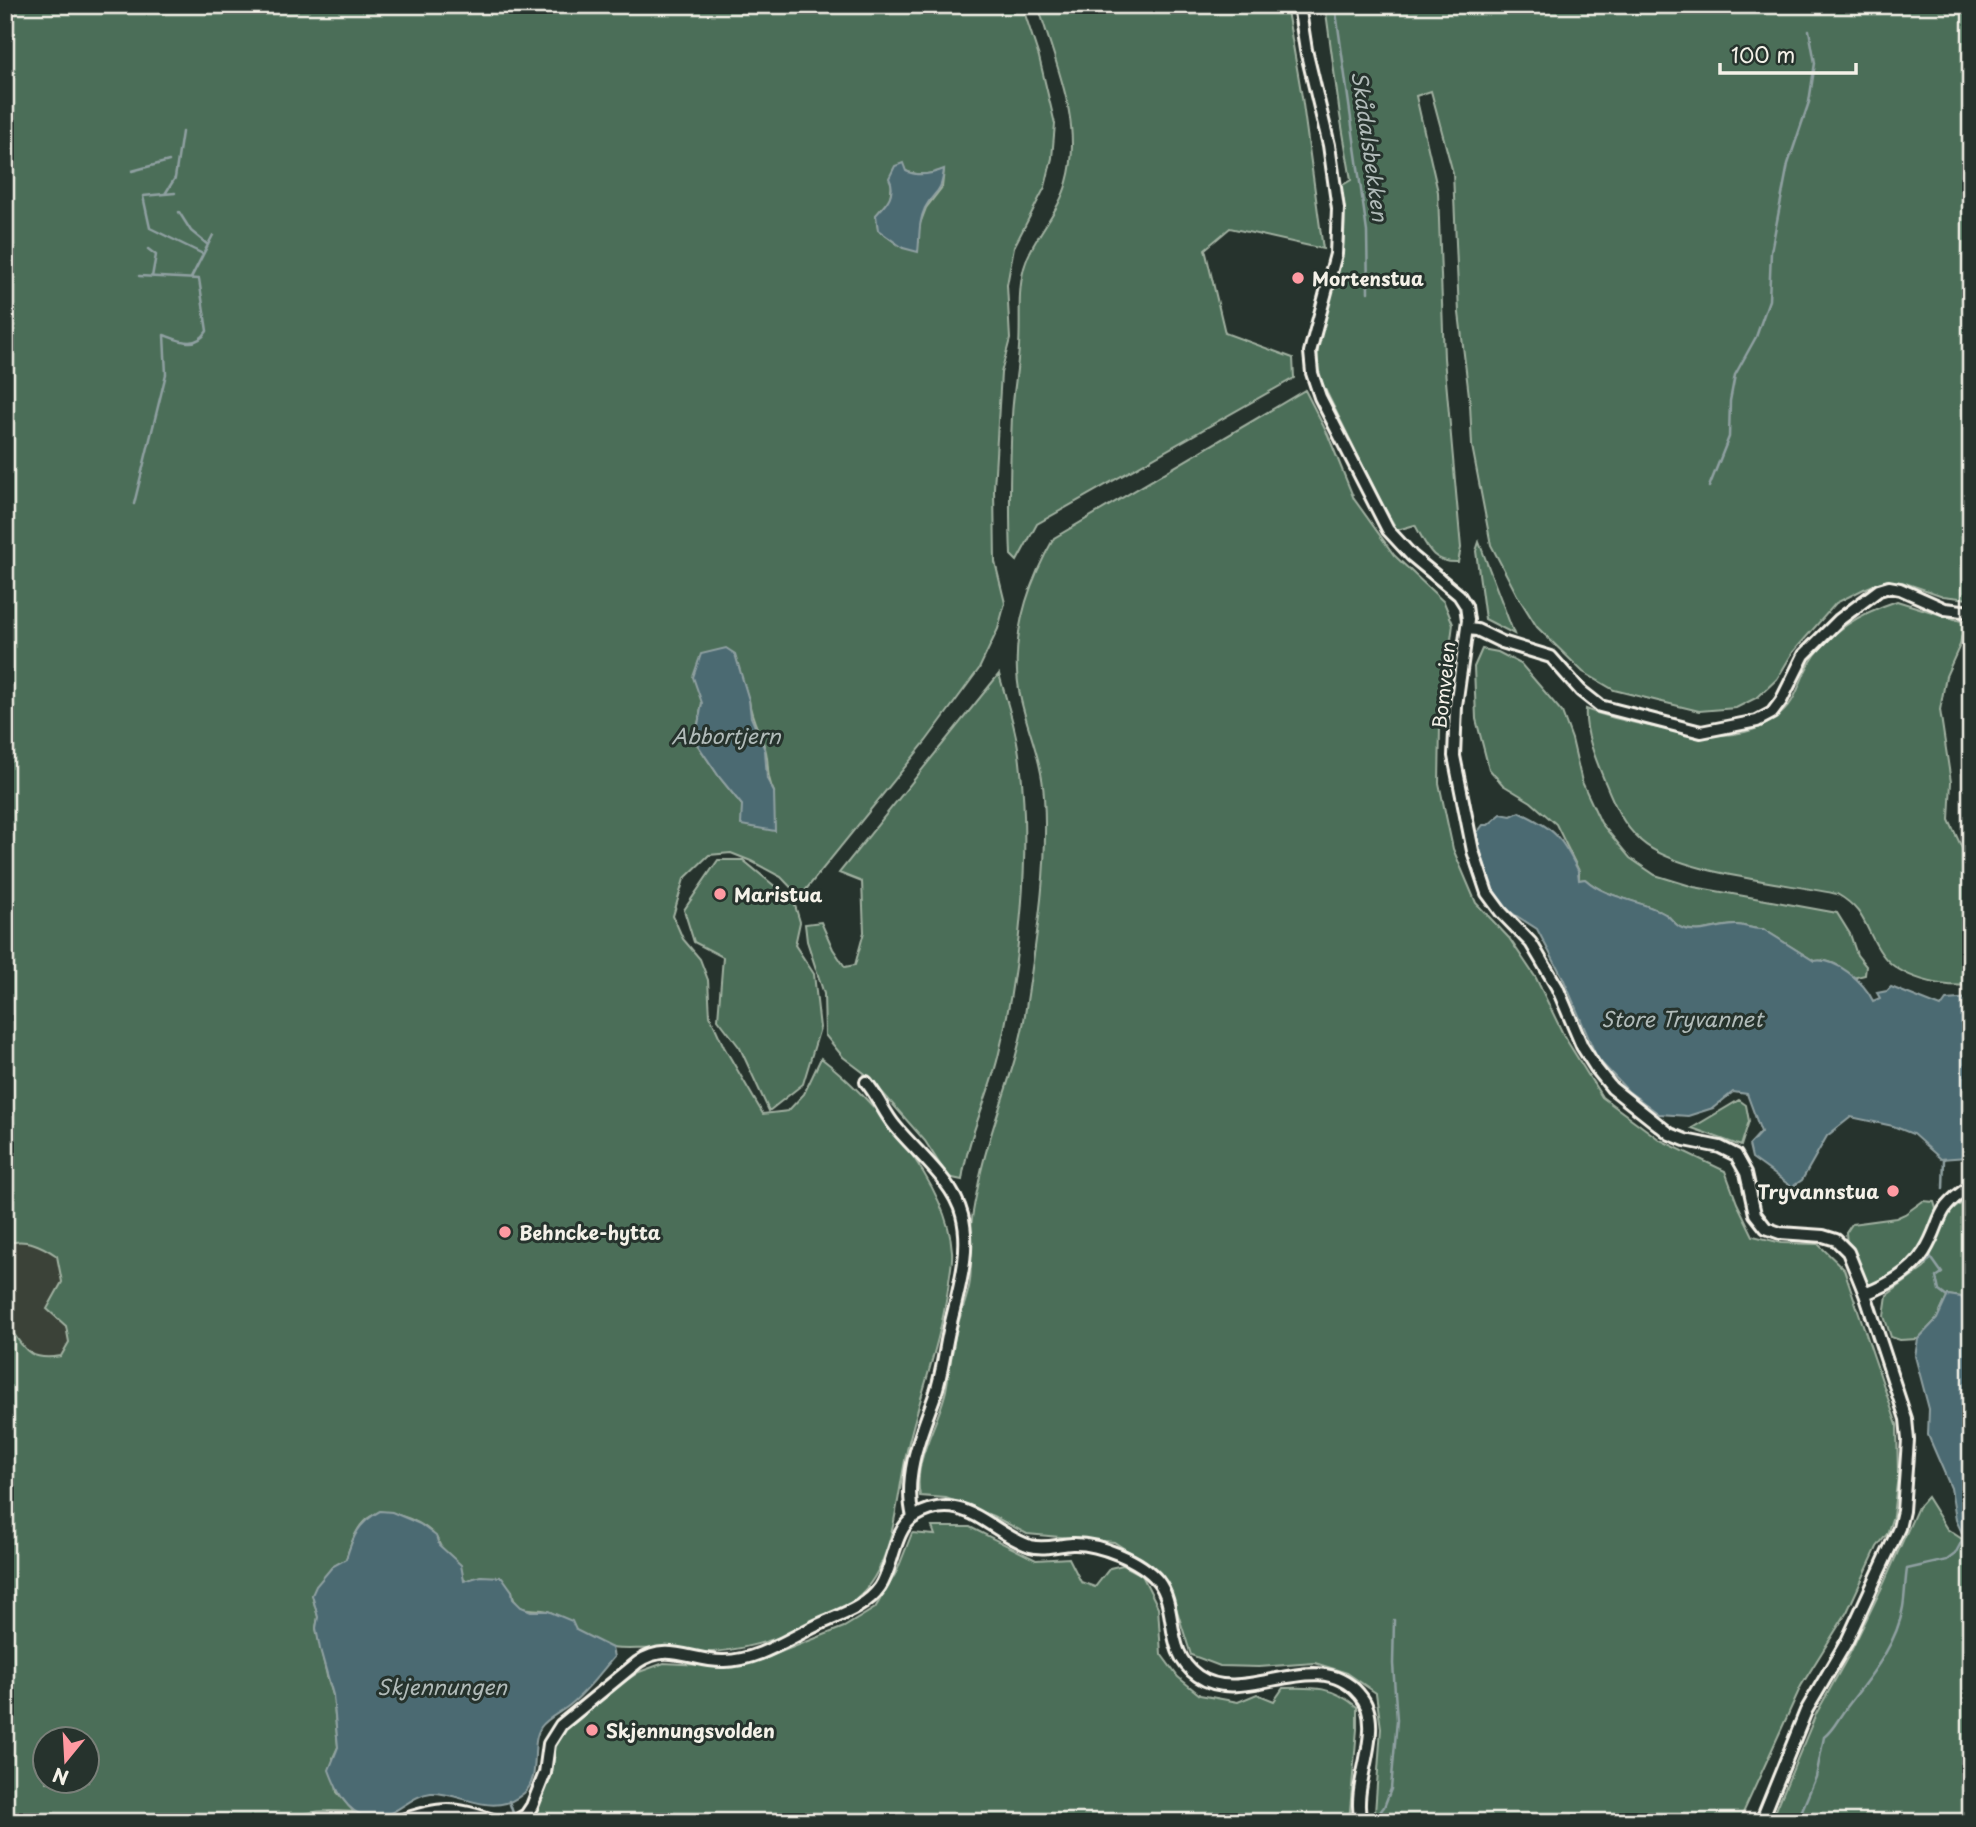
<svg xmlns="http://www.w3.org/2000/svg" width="1976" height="1827" font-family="'Playpen Sans',sans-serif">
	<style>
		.built { fill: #3a4338 }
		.green { fill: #4c6e59; stroke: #a0b0a0; stroke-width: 2; fill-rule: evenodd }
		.water { fill: #4c6a72; stroke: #8fa0a1; stroke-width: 2 }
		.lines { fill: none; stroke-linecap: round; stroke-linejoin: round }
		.stream { stroke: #8fa0a1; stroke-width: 2.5 }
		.street-casing { stroke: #f4f1e8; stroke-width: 16 }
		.street { stroke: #26332d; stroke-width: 10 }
		.poi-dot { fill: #ff9aa2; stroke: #26332d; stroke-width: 2.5 }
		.labels { text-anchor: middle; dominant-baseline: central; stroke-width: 6; stroke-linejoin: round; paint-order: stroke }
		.poi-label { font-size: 19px; font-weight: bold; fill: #f4f1e8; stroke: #26332d; text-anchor: start }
		.street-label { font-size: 19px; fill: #f4f1e8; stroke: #26332d }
		.water-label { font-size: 21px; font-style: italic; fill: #b1bbb9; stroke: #26332d }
	</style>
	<rect width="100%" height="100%" fill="#26332d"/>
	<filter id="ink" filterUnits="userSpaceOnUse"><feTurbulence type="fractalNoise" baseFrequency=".0143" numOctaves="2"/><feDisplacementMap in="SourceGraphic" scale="14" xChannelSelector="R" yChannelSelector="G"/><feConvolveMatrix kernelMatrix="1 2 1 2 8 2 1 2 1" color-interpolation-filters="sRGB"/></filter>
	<g filter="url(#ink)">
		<!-- built -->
		<path class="built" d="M15,1240L40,1244L57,1256L62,1282L47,1309L66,1326L69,1342L61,1356L43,1359L29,1354L5,1321V1244Z"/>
		<!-- green -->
		<path class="green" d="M5,5H1022L1039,57L1055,124L1052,158L1045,187L1014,247L1007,285L1010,339L1001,373L994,488L995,562L1005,603L998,629L979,669L926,741L800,897L781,877L751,861L731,853L709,855L684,879L673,916L683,939L700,959L708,980L710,1016L724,1047L763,1114L788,1111L804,1094L821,1058C872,1097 948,1184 952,1251C953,1261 950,1272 949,1282C942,1338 921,1392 908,1446C897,1492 896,1557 863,1592C833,1623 756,1649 713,1652C694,1653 674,1649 655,1649C641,1648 626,1650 612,1648C597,1645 582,1635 570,1626C564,1622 555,1613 548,1611C533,1606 516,1617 512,1591L481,1576L464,1581C459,1558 455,1562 441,1547C439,1544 438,1540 436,1537C430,1529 419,1523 410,1519C369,1503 358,1521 346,1559L332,1567L312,1595L318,1617L316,1628L327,1676L333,1695L338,1747L333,1758L337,1792L354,1812C336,1811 304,1808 290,1822H5V1321C24,1347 26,1362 61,1356L69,1342L66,1326L47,1309L62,1282L57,1256C41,1245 25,1237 5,1244ZM944,170L942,187L926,208L918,229L919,242L903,248L878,230L876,215L890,199L892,184L906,171C918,177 932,174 944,170ZM749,700C751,719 759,730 765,748C770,765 765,774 774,792L742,805L720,778L695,741L702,703ZM46,1740H88V1782H46Z
			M1038,5H1286L1302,97L1323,249L1230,228L1205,249L1225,333L1293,358L1294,378L1037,524L1017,561L1011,555C1009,509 1010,462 1012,416C1013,393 1018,370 1019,347C1021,320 1017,294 1024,268C1033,236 1059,213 1067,182C1084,123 1054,61 1038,5Z
			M1325,5H1971V584L1968,599L1943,596L1902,582L1884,581L1864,589L1836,603L1793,652L1777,679L1758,697L1736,708L1699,711L1658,701L1614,690L1583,672L1537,627L1517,595L1491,545L1472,446L1470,404L1459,313L1453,173L1431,91L1416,96L1438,192L1444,358L1461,548L1458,562C1431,563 1427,546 1415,525L1397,530L1380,500L1319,377C1312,341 1329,306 1338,272C1346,243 1346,215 1341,186L1351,180L1340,115Z
			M1305,390L1328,435L1354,499L1394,555L1444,602L1453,624L1440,726L1439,783L1453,849L1476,903L1509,938L1536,978L1564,1036L1602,1097L1660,1140L1725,1171L1737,1203L1753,1236L1782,1243L1818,1244L1844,1269L1897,1425L1898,1475L1893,1516L1887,1534L1877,1547L1847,1612L1801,1686L1739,1822H1378L1375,1813L1381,1728L1376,1693L1347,1673L1315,1663L1259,1667L1220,1666L1191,1655L1172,1595L1146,1563L1114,1542L1027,1534L993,1516L946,1498L920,1496C912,1460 939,1424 946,1390C950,1369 952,1348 957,1327C961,1312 968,1297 970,1281C972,1264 969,1246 971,1228C972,1211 977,1193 980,1176C992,1120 1018,1066 1026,1008C1036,941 1049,865 1044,797C1042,761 1029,734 1021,700C1008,643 1026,587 1054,538Z
			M1479,542L1514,634L1485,619L1476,551Z
			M1897,601L1964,622L1960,645L1946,676L1940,710L1951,782L1949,820L1963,850L1971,889V985C1942,988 1899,978 1882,954C1864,929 1867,911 1837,894C1787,883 1678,874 1641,841C1622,824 1614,804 1605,782C1596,760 1584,732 1586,709C1606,717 1627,721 1649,726C1695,736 1755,747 1789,705C1798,694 1801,678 1808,666C1828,631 1861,613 1897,601Z
			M1482,649L1498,652L1521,664L1562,712L1572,739L1582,782L1601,823L1630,858L1655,875L1694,887L1837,913L1850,934L1857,955L1866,966L1865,975L1853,978C1841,967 1830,958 1814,961L1763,929C1752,930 1746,925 1736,925C1717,925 1700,935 1682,928C1675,926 1671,917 1665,914C1639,899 1607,899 1585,879L1579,880V871L1556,824L1531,802L1503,785L1489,769L1476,719L1474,667Z
			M999,674C1007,702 1017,732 1020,762C1031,851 1020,965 999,1053C989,1097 968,1135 962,1180L948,1177L925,1141L868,1076L843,1057L825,1035L824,994L807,941L805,924L821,922L833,949L845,967L855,965L864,932L862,882L839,873Z
			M718,860H743L794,902L800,922L795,945L814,974L820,1028L803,1084L769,1111L740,1048L718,1019L723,957L694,942L684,910Z
			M1739,1100L1746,1105L1749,1121L1741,1146L1692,1128Z
			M1971,1196V1311L1961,1297L1948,1295L1937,1319L1918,1339L1900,1340L1891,1337L1884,1316L1887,1295L1924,1268L1950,1212Z
			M1923,1201L1934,1202L1937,1212C1920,1254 1916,1263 1875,1285L1865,1283L1847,1245L1846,1233L1852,1224L1896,1218L1905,1214Z
			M1927,1497L1947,1529L1962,1539L1971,1538V1822H1771L1816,1714L1850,1653L1884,1583L1918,1507Z
			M932,1527H970L1036,1560L1069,1558L1081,1582L1095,1587L1110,1568L1123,1565L1142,1575L1158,1607L1161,1654L1178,1677L1200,1695L1238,1702L1257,1694L1274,1701L1283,1688C1314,1687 1332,1686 1357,1707V1729L1349,1822H521L560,1726L581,1710L639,1672L664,1663L721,1666L758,1661L844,1627L875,1608L897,1571L912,1533L935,1535Z"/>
		<!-- water -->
		<path class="water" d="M903,163L906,171C918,177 932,174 944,169C941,196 935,189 925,208C918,223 920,237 918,252L903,248L878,230L876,215C886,204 897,193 889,178L895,166Z
			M726,648L735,654L749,700L751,717L765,750L767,779L774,792L775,831L741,825L742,805L720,778L695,741L702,703L693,677L701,654Z
			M1519,812C1556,829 1561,837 1579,872H1578L1579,880L1585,879C1607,899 1639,899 1665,914C1671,917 1675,926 1682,928C1700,935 1718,925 1736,925C1746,925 1752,930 1763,929L1814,961C1836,957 1864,982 1873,1001L1880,998L1877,993L1887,991L1891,987L1941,1007L1946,1000L1971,998V1154L1967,1157L1941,1159L1913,1134L1893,1126L1851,1117L1827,1136L1802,1180L1792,1187L1752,1158L1749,1145L1761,1132L1747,1094L1733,1092L1713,1108L1688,1116L1659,1114L1628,1091L1597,1058L1563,978L1537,929L1509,911L1494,894L1487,877L1476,834L1483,825H1488L1501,814L1511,816Z
			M1948,1295L1961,1297L1971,1311V1538L1964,1537L1956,1520L1951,1488L1928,1435L1929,1409L1915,1356L1918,1339L1937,1319Z
			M380,1511L392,1512L420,1524L436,1536L439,1545L461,1565L464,1581L481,1576L502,1577L512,1591L513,1599L521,1607L531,1611H548L572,1621L576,1630L612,1648L614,1657C600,1673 587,1691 571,1704C562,1712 548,1717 541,1727C529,1745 542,1777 524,1793C493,1820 462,1792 431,1793C409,1795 392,1822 368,1817C346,1813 336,1789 329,1770L338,1747L333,1695L320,1649L316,1628L318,1617L312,1595L316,1586L332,1567L346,1559C353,1536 359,1522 380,1511Z"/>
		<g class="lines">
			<!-- stream -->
			<path class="stream" d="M1335,5L1367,232L1368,292
				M132,171L169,161
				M175,193L143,196L150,228L203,254
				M165,194L175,178L182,132
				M179,212L191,231L208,245
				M148,249L156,255L152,277
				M191,278L213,235
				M1709,487L1729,437L1730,401L1735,375L1756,337L1769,300L1771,252L1788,164L1809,102L1815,63L1809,30
				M134,504L166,374L164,335C180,341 196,349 207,331L199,279L139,276
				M1943,1189L1944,1159
				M1940,1232L1945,1218
				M1934,1244L1930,1256L1942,1273L1936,1277L1939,1291L1947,1297
				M1919,1268L1931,1259
				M509,1801L514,1816
				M1372,1822L1384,1807L1391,1789L1397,1720L1393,1664L1394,1620
				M1797,1822L1816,1777L1824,1737C1835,1728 1838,1718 1847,1707C1869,1678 1897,1645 1903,1607C1905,1595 1905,1582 1907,1569L1947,1560L1955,1554L1964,1537"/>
			<!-- street casing -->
			<g class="street-casing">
				<path id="street" d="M1299,5L1306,50L1329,145L1338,209L1336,254L1310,352L1312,373L1320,397L1388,530L1412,556L1459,595L1466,606L1468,620L1456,706L1454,756L1473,851L1487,893L1501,912L1531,943L1557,987L1582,1046L1596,1068L1612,1088L1670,1134L1685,1140L1720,1147L1736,1155L1746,1173L1755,1214L1766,1228L1780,1233L1823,1236L1836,1240L1848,1252L1865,1294L1906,1419L1908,1440L1903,1511L1899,1528L1847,1641L1806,1711L1761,1822
					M1467,629L1477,630L1502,642L1551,657L1581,691L1600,706L1701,732L1757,721L1772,713L1781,701L1804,655L1839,620L1879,590L1889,587L1900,589L1945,609L1971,612
					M866,1082C878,1096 884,1113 895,1126C916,1152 954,1182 962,1215C972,1253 957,1294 949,1331C944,1354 942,1376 934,1398C920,1436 903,1476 913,1517
					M1865,1294C1887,1285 1911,1273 1924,1252C1944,1220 1932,1211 1971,1186
					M397,1822C440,1806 455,1806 498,1822
					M514,1822L526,1815L532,1806L545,1773L549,1744L561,1725L638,1662C668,1641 692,1662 724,1661C759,1661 792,1636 822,1623C843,1614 867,1606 880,1587C893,1568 894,1529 914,1517C963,1487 990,1533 1030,1546C1044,1550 1058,1545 1072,1544C1098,1543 1141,1560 1158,1581C1179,1608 1163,1652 1198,1676C1244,1708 1317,1644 1359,1694C1388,1726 1350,1782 1361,1822"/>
			</g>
			<!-- street -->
			<use href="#street" class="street"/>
		</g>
	</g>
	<!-- markers -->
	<g class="poi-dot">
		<circle cx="1298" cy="278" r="7"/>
		<circle cx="720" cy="894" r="7"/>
		<circle cx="1893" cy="1191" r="7"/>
		<circle cx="505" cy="1232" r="7"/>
		<circle cx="592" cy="1730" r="7"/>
	</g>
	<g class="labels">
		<!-- poi labels -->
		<g class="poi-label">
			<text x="1312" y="278">Mortenstua</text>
			<text x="734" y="894">Maristua</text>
			<text x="1879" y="1191" text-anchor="end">Tryvannstua</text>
			<text x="519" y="1232">Behncke-hytta</text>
			<text x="606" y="1730">Skjennungsvolden</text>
		</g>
		<!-- street labels -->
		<g class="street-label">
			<text transform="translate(1443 685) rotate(-84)">Bomveien</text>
		</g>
		<!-- water labels -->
		<g class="water-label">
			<text transform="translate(1371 146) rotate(82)">Skådalsbekken</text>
			<text x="726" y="735">Abbortjern</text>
			<text x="1682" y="1018">Store Tryvannet</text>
			<text x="442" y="1686">Skjennungen</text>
		</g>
	</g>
	<!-- margin -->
	<rect width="1976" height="1827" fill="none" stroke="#26332d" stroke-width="28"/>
	<rect x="14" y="14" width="1948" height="1799" fill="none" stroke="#f4f1e8" stroke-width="2.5" filter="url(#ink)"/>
	<!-- north arrow -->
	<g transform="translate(66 1760) rotate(198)"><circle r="33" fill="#26332d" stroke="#787f78" stroke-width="2"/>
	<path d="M0-5L12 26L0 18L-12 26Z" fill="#ff9aa2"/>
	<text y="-10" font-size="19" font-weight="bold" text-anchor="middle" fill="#f4f1e8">N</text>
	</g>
	<!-- scale -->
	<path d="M1720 63v10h136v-10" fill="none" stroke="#f4f1e8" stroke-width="3.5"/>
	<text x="1731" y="63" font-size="21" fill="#f4f1e8" stroke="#26332d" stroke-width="5" paint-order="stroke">100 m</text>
</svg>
